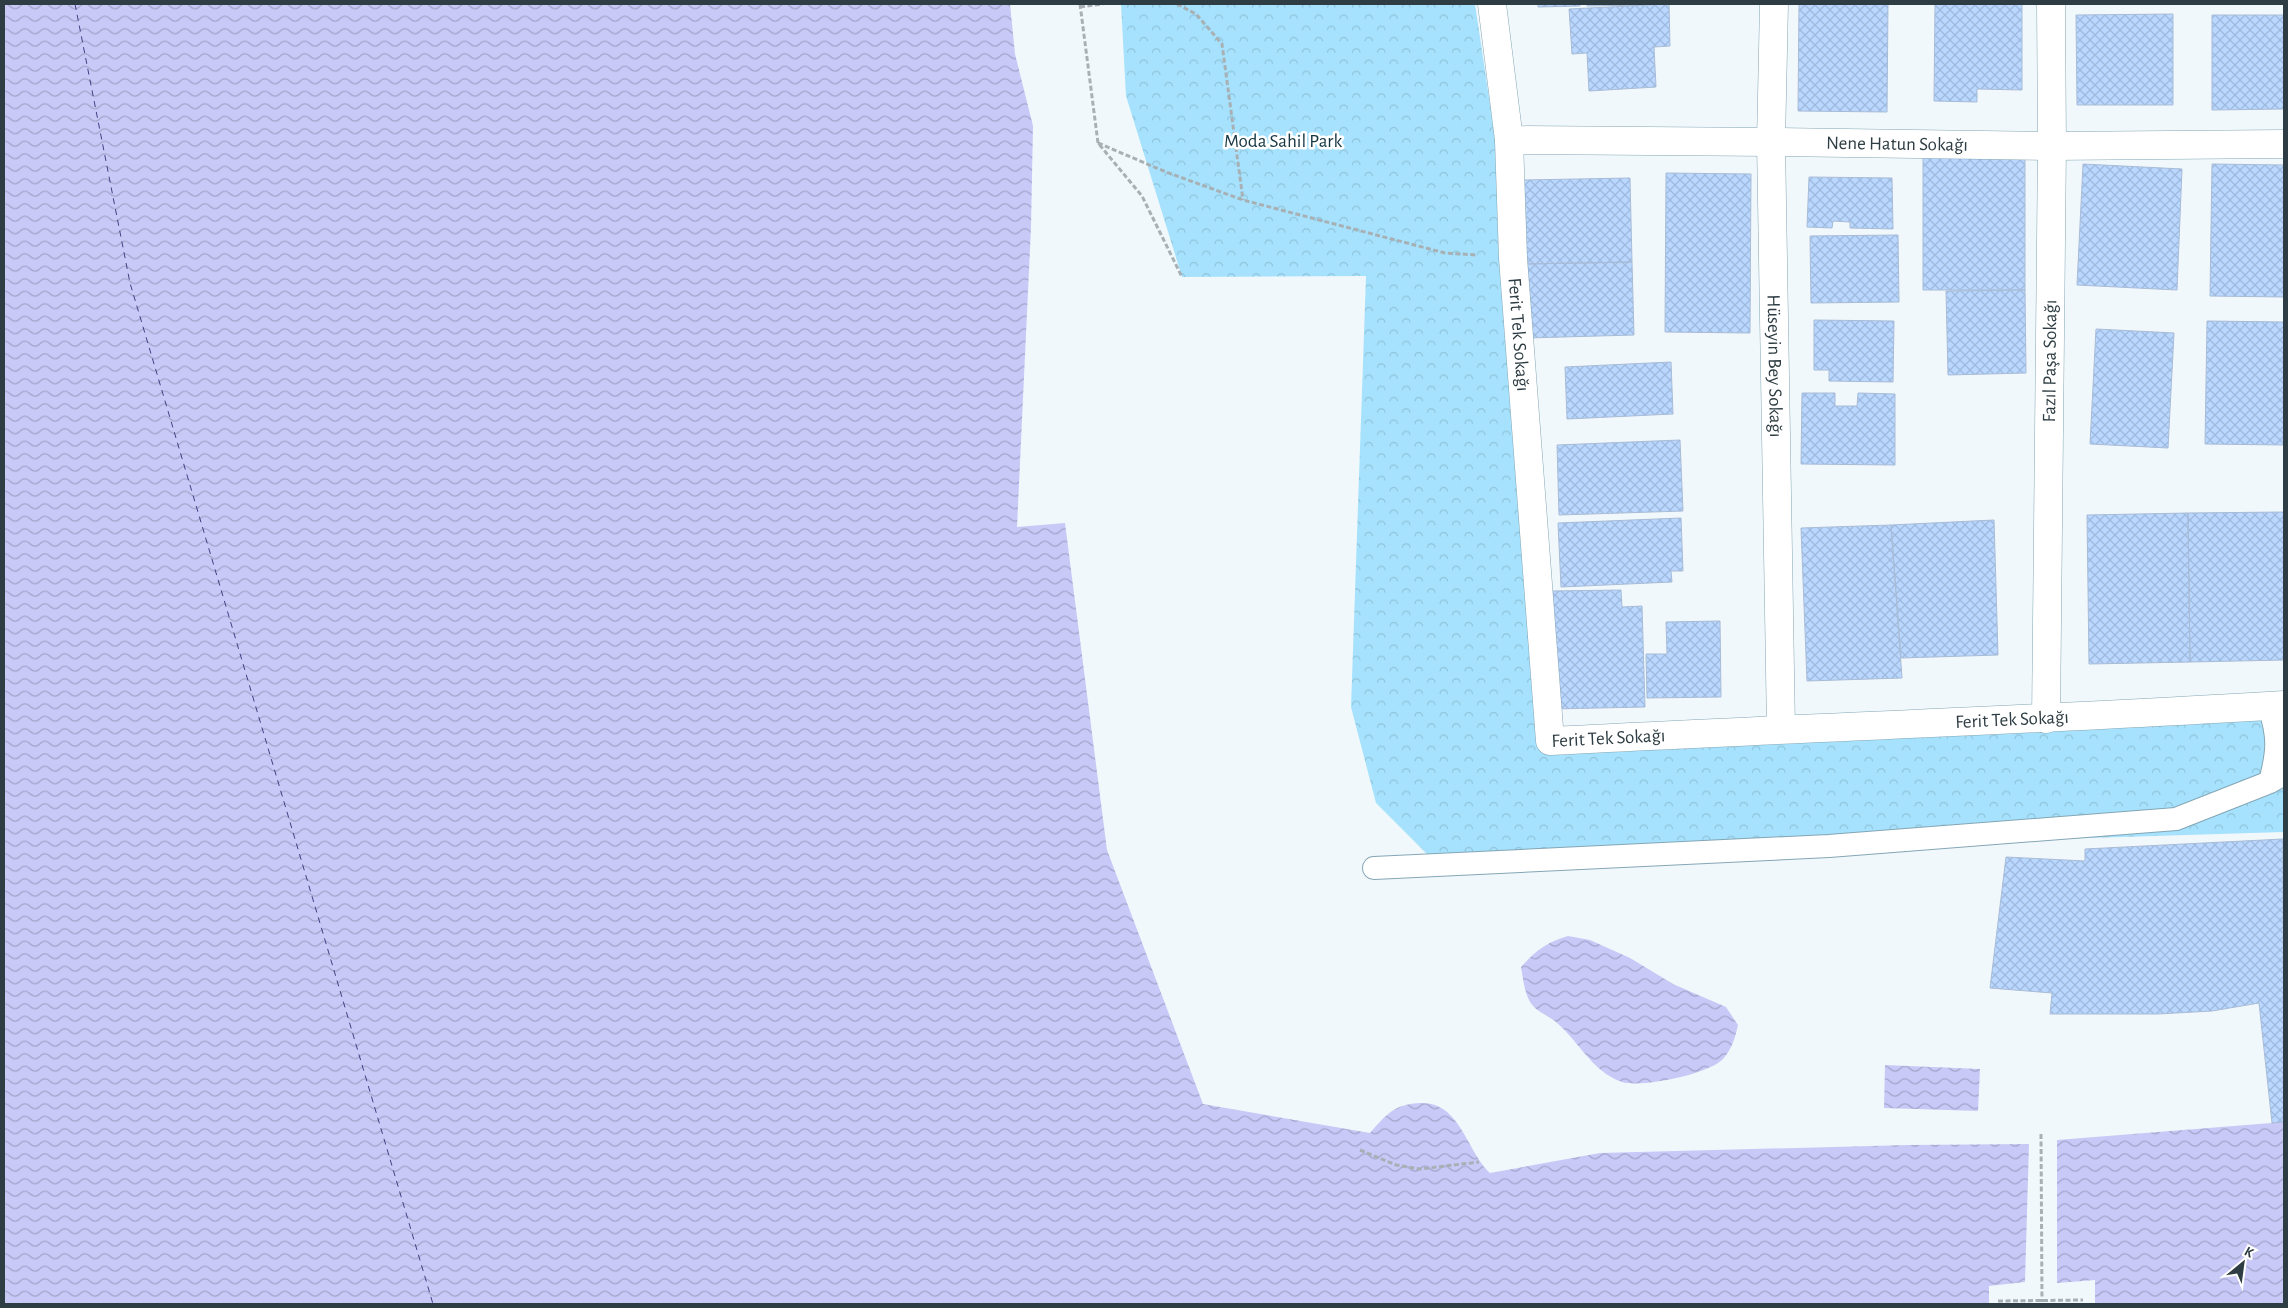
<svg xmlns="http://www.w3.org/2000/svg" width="2288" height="1308" font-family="'Alegreya Sans',sans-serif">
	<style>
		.park { fill: url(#park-crowns) }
		.water { fill: url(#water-waves) }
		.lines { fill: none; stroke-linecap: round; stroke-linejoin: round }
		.ferry { stroke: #443f83; stroke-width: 1; stroke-dasharray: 6 5; stroke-linecap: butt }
		.building { fill: url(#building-cross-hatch); stroke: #a8bcd7 }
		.service-casing { stroke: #84a6b5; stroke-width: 24 }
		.minor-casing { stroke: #84a6b5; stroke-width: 29 }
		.path { stroke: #a7b1b5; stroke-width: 3; stroke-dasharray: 5 2.5; stroke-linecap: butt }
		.service { stroke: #fff; stroke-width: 22 }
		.minor { stroke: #fff; stroke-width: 28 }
		.labels { text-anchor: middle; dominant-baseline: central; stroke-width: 5; stroke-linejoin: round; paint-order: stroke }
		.park-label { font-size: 19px; fill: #153542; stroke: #fff }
		.street-label { font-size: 19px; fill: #2e3d43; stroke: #fff }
	</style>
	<defs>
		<pattern id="park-crowns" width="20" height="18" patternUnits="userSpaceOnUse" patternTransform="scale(1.25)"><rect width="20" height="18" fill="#a6e2fd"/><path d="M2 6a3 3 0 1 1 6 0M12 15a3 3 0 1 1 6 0" fill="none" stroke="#8fc3da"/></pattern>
		<pattern id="water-waves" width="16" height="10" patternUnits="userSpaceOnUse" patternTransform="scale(1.25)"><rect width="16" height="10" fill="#c8c9f7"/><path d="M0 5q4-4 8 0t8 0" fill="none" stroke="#a3a4ca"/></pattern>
		<pattern id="building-cross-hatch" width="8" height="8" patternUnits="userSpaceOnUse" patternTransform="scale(1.25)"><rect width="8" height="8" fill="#b9d7ff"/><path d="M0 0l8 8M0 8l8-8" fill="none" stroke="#9fb9dc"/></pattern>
	</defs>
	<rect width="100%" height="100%" fill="#f1f8fb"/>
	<!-- park -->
	<path class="park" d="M1121,4H1475L1513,258L1550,741L2284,705V832L1431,858L1376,803L1351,707L1366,276L1182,277L1126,96Z"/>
	<!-- water -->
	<path class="water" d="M4,4H1010L1015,54L1033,126L1031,227L1017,527L1065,523L1107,850L1203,1104L1370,1133C1387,1114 1394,1104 1421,1103C1460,1102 1466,1150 1490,1173L1600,1153L1909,1145L2029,1144L2025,1282L1989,1286V1304H4Z
		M1568,936L1590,940L1630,958L1673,984L1726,1007L1738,1025C1735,1038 1732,1049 1723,1059C1709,1074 1642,1088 1622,1082C1590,1071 1577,1037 1552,1019C1543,1013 1534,1010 1529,1000C1524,990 1523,978 1521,967C1535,951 1547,942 1568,936Z
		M1885,1065L1980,1069L1978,1111L1884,1108Z
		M2284,1122V1304H2095V1280L2057,1283V1140Z"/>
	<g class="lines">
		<!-- ferry -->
		<path class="ferry" d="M75,4L130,283L433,1304"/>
	</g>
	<!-- building -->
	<path class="building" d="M1538,4H1580V6L1538,7Z
		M1587,4H1644V5L1587,6Z
		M1669,4L1670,46L1654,47L1656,87L1589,91L1587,53L1572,54L1569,9Z
		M1799,4H1888L1887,112L1798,111Z
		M1935,4H2022V90L1977,89V102L1934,101Z
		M2173,14V105H2077L2076,15Z
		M2212,15H2284V109L2212,110Z
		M1923,155H2025V290H1923Z
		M2083,164L2182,169L2177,290L2077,285Z
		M2212,164L2284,165V297L2210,296Z
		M1666,173L1751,174L1750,333L1665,332Z
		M1809,177L1892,178L1893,229L1850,228V222L1833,221L1832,228L1807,227Z
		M1630,178L1632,262L1525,264L1523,180Z
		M1898,235L1899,302L1811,303L1810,236Z
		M1632,262L1634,335L1527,338L1525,264Z
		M2025,290L2026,373L1948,375L1946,291Z
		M1814,320L1894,321L1893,382L1829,381V370H1814Z
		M2207,321L2284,322V445L2205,444Z
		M2096,329L2174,333L2168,448L2090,444Z
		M1671,362L1673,414L1567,419L1565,367Z
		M1802,393H1835V406H1857L1858,393L1895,394V465L1801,464Z
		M1680,440L1683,511L1559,515L1557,445Z
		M2284,512V660L2190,662L2188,513Z
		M2188,513L2190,662L2089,664L2087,515Z
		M1681,518L1683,571H1671L1672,582L1561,587L1558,523Z
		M1994,520L1998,655L1901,658L1891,525Z
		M1891,525L1902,678L1807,681L1801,528Z
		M1621,590L1622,607L1642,606L1645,707L1553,709L1550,591Z
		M1720,621L1721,697L1647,698L1646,654H1667L1666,622Z
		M2283,839L2284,1122L2272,1123L2259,1003L2212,1011L2158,1014H2050L2052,993L1990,988L2006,857L2085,861V849Z"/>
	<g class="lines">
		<!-- service casing -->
		<g class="service-casing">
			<path id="service" d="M2269,706C2279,737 2278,751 2270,782
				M1374,868L1829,846L2176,819L2270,782L2284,774"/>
		</g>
		<!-- minor casing -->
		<g class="minor-casing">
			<g id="minor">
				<path id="s1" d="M1492,4L1509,140L1513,258L1550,741C1795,728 2040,720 2284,705"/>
				<path id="s2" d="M1774,4L1771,142L1781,729"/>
				<path id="s3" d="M1509,140L1771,142L2052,146L2284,144"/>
				<path id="s4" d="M2046,719L2052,146L2051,4"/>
			</g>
		</g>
		<!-- path -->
		<path class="path" d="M1080,4L1098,143L1142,196L1182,277
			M1177,4L1196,14L1222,44L1243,200
			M1080,7L1103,4
			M1098,143L1166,172L1243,200L1445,253L1477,255
			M2041,1134L2042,1302
			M1360,1150L1396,1165L1420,1169L1479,1162
			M1998,1301L2083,1300"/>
		<!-- service -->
		<use href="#service" class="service"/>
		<!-- minor -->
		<use href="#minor" class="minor"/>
	</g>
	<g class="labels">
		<!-- park labels -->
		<g class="park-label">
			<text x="1283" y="141">Moda Sahil Park</text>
		</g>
		<!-- street labels -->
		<g class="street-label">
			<text stroke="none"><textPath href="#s3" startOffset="388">Nene Hatun Sokağı</textPath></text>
			<text stroke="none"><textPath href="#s1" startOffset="332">Ferit Tek Sokağı</textPath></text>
			<text stroke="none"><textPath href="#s4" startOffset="358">Fazıl Paşa Sokağı</textPath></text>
			<text stroke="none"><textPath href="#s2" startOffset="362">Hüseyin Bey Sokağı</textPath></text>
			<text stroke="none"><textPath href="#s1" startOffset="1202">Ferit Tek Sokağı</textPath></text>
			<text stroke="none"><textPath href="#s1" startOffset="798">Ferit Tek Sokağı</textPath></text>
		</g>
	</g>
	<!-- border -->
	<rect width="2288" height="1308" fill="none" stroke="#2e3d43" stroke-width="10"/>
	<!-- north arrow -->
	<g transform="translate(2243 1263) rotate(29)" stroke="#ffffff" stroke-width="4" paint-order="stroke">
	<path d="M0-4L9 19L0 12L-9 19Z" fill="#2e3d43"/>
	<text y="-8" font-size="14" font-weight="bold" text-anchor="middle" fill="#2e3d43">K</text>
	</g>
</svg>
